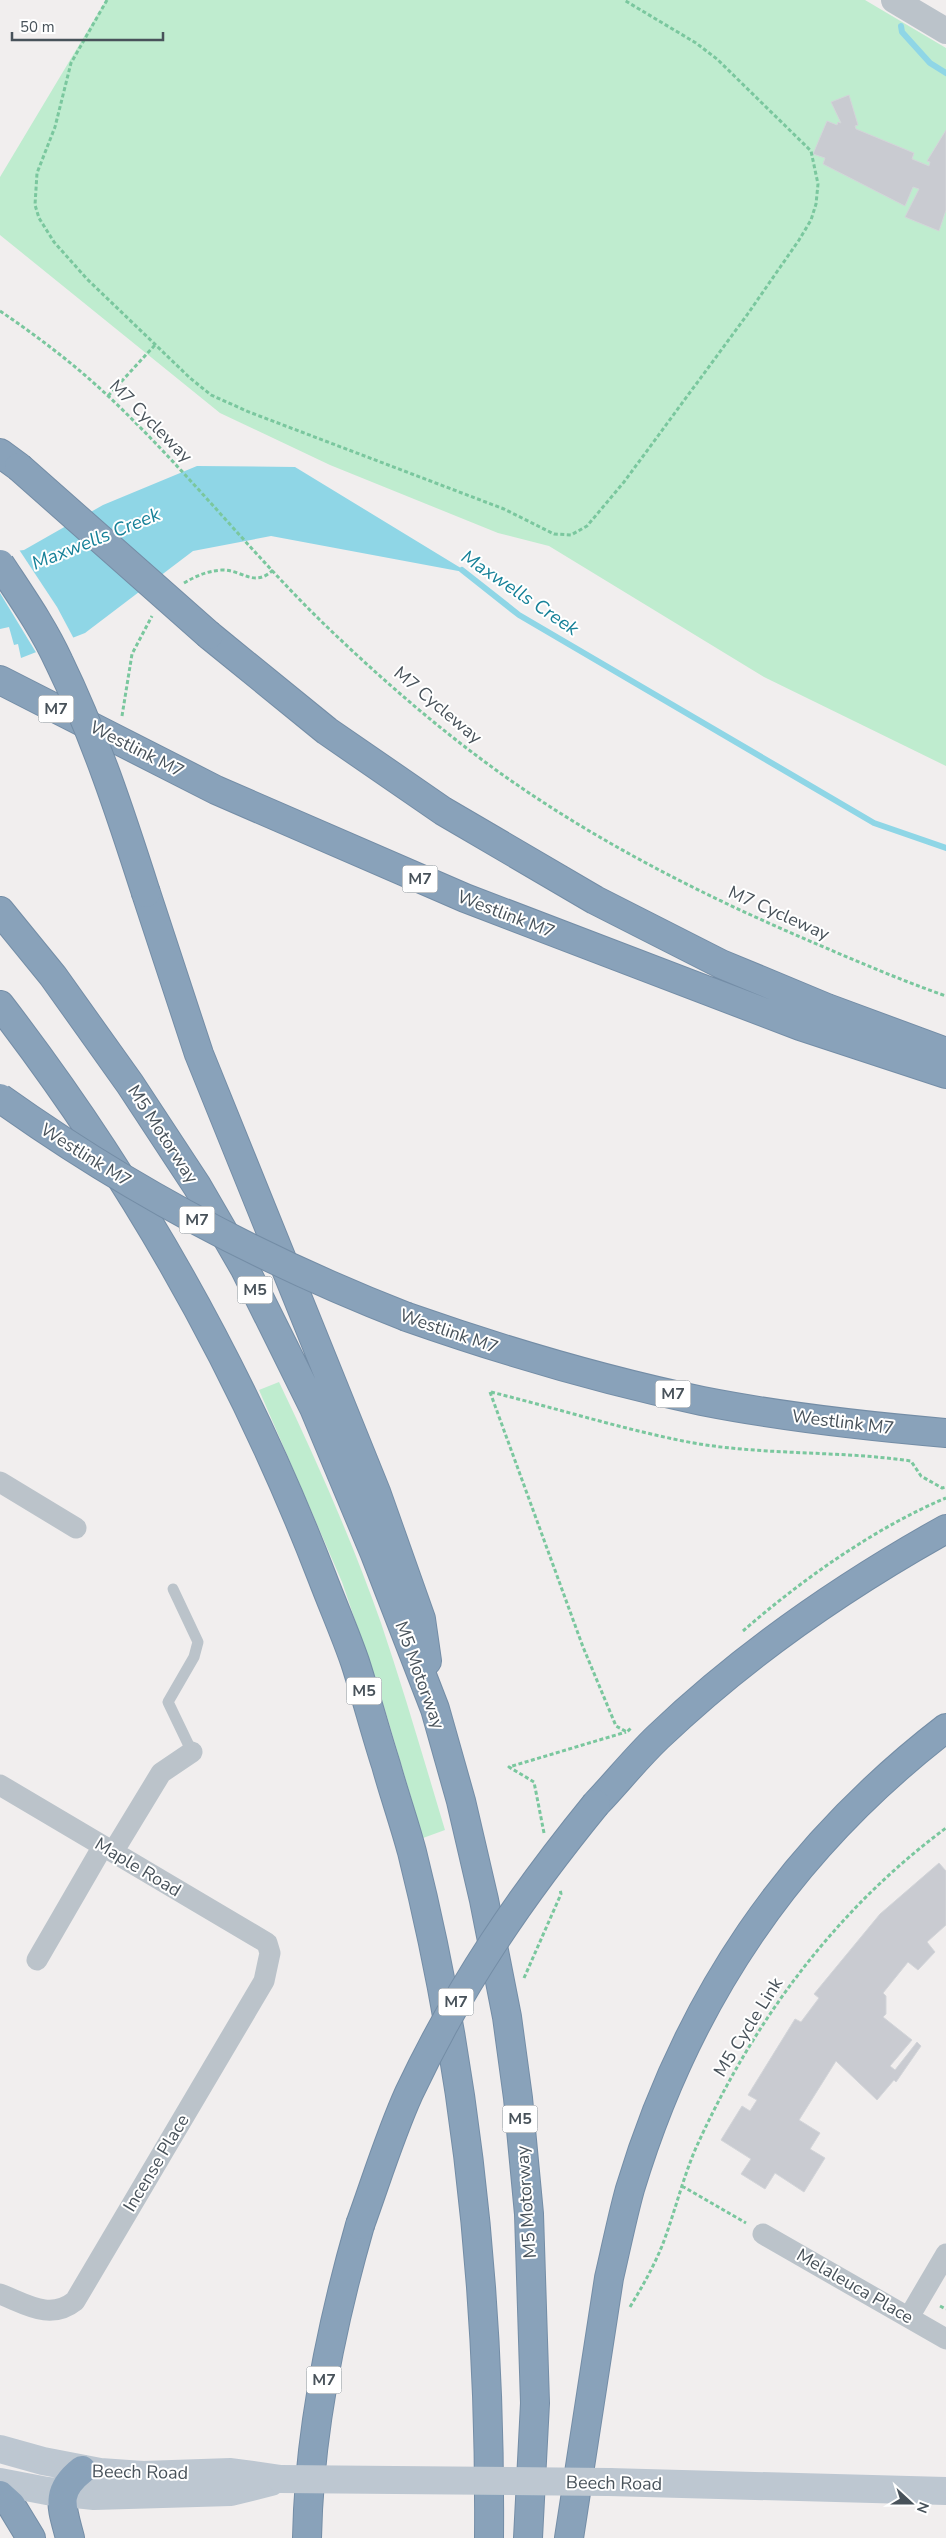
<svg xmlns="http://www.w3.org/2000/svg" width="946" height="2538" font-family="'Nunito Sans',sans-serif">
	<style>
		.green { fill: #bfeccf }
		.water { fill: #8fd6e6 }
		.pier { fill: #f1eeee }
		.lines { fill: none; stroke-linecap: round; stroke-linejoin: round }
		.stream { stroke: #8fd6e6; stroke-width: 6 }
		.building { fill: #c9cbd1; stroke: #d3d5d9 }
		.motorway-casing { stroke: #748da6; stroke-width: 30 }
		.path { stroke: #7ac79e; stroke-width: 3; stroke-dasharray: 4 2.5; stroke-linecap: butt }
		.service { stroke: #bbc3ca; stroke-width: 11 }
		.minor { stroke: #bbc3ca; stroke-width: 21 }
		.tertiary { stroke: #bbc3ca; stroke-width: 26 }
		.secondary { stroke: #bdc7d1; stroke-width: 28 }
		.motorway { stroke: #89a2ba; stroke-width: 28 }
		.motorway-bridge-casing { stroke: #748da6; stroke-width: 30; stroke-linecap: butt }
		.secondary-bridge { stroke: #bdc7d1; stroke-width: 28 }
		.motorway-bridge { stroke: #89a2ba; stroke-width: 28 }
		.labels { text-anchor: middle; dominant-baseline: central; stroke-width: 4; stroke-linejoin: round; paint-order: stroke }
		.shield { fill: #fff; stroke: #7f868c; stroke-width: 1 }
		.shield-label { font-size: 16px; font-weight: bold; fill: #48525a }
		.street-label { font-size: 18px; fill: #48525a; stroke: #fff }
		.water-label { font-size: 19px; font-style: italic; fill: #168198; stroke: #fff }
	</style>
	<rect width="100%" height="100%" fill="#f1eeee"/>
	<!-- green -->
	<path class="green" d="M106,0H865L946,48V766L764,677L549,546L498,533L330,465L220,413L0,235V177Z
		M279,1382C317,1461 352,1541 381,1623C404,1691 424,1760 445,1830L423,1838L380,1693L342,1582L259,1390Z"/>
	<!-- water -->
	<path class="water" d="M197,466L295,467L469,573L271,536L193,551L85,633L21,658L18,644L14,645L9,627L0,629V553L24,550L103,505Z"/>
	<!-- pier -->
	<path class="pier" d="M18,548L57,607L74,639L37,654L0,593V551Z"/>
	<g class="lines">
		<!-- stream -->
		<path class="stream" d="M901,26L902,32L930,63L946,73
			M462,570L519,615L874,823L946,848"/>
	</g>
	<!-- building -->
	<path class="building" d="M849,95L858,125L855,126L856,129L914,153L912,159L929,166L930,162L927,161L946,130V210L939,231L905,217L919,189L913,187L905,206L823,164L825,158L813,154L827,121L837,125L838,122L841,123L831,102Z
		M939,1863L946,1871V1925L927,1942L935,1952L918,1970L908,1962L883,1993L886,1996V2014L883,2017L912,2040L890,2066L895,2070L917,2042L921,2046L896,2082L894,2080L877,2100L836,2061L799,2120L820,2133L810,2149L825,2158L804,2192L775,2173L765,2189L741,2174L751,2159L721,2140L742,2106L750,2111L757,2100L748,2095L795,2019L801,2022L819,1998L814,1994L880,1914Z"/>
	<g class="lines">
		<!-- motorway casing -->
		<g class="motorway-casing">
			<path id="motorway" d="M0,453L19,467
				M209,635L327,731L443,811L595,900L721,964L827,1008L946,1052
				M0,680L216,790L465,898L800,1026L946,1074
				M146,893L199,1054L376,1492L421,1619L427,1661
				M0,911L53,976L130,1084L197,1186L245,1269L314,1408L375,1554L435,1709L461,1801L484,1900L507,2017L518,2098L529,2214L535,2403L528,2538
				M0,1005C134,1179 243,1373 322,1577C333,1606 345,1633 355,1662C366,1696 375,1731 386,1765C394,1794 404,1822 412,1852C468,2075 491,2308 489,2538
				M407,1317C504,1351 602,1380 702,1401C783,1417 864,1426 946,1433
				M596,1804C617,1782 636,1758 658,1737C744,1655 842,1587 946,1529
				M0,2495L11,2505L31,2538
				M70,2538C62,2507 54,2492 82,2470
				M307,2538C309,2432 331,2326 360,2225
				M569,2538L609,2278C616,2248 622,2218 630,2189C687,2000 789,1849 946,1728"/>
		</g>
		<!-- path -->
		<path class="path" d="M107,0L71,63L55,127L37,173L35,205L39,218L54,242L87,279L190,378L211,395L249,412L504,509L554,534L571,535L587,526L624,482L747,315L799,240L811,220L816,204L818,184L811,151L717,59L696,43L624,0
			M0,311C37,336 74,364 107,395C184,467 249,551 324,624C378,676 435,726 496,770C596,842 706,897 819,945C861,963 903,981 946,996
			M108,396L155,345
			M184,583C196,576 207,571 222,570C243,570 254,588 273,570
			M122,716L132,654L152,616
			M490,1392L583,1647L616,1726L627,1732L631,1728
			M491,1392C555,1408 619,1428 683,1441C758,1456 836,1450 911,1461L921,1476L942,1488L946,1487
			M743,1631C800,1581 876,1527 946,1498
			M544,1833L534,1782L509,1767L626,1732
			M524,1978L561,1894L560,1889
			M682,2186L746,2223
			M940,2306L946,2309
			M630,2307C642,2287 653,2268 662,2246C674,2215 682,2181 695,2150C752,2023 834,1911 946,1828"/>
		<!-- service -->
		<path class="service" d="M173,1589L198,1642L194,1657L168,1702L192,1752"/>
		<!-- minor -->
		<path class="minor" d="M0,1482L76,1528
			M0,1785L267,1943L270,1953L264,1981L75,2301C50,2321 26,2304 0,2294
			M113,1852L161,1773L192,1752
			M37,1960L103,1846
			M763,2234L946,2339
			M909,2317L946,2254"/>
		<!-- tertiary -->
		<path class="tertiary" d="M894,0L946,31"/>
		<!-- secondary -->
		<path class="secondary" d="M0,2449L43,2461L100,2472L143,2475L231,2472L281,2479
			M0,2482L47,2491L94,2496L231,2492L271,2482
			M609,2482L946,2491"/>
		<!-- motorway -->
		<use href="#motorway" class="motorway"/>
		<!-- motorway-bridge casing -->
		<g class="motorway-bridge-casing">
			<path id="motorway-bridge" d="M19,467L209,635
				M0,564C21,596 43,627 59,662C95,736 121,815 146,893
				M0,1098C126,1188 263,1261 407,1317
				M360,2225C376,2181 390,2135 409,2093C460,1985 521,1896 596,1804"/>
		</g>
		<!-- secondary-bridge -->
		<path class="secondary-bridge" d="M281,2479L609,2482"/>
		<!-- motorway-bridge -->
		<use href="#motorway-bridge" class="motorway-bridge"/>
	</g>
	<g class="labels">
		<!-- shield labels -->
		<g class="shield">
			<rect x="38.5" y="695.5" width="35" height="27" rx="4"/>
			<rect x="402.5" y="865.5" width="35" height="27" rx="4"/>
			<rect x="179.5" y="1206.5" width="35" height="27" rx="4"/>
			<rect x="237.5" y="1276.5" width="35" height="27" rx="4"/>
			<rect x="655.5" y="1380.5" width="35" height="27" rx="4"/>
			<rect x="346.5" y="1677.5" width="35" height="27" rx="4"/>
			<rect x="438.5" y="1988.5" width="35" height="27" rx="4"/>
			<rect x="502.5" y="2105.5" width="35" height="27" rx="4"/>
			<rect x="306.5" y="2366.5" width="35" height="27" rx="4"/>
		</g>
		<g class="shield-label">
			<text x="56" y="709">M7</text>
			<text x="420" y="879">M7</text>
			<text x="197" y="1220">M7</text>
			<text x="255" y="1290">M5</text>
			<text x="673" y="1394">M7</text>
			<text x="364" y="1691">M5</text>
			<text x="456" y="2002">M7</text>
			<text x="520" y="2119">M5</text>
			<text x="324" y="2380">M7</text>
		</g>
		<!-- street labels -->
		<g class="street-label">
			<text transform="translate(151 421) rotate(45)">M7 Cycleway</text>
			<text transform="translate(438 705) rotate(40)">M7 Cycleway</text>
			<text transform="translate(137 749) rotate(27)">Westlink M7</text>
			<text transform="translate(779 913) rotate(24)">M7 Cycleway</text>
			<text transform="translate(506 914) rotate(21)">Westlink M7</text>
			<text transform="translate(163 1134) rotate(57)">M5 Motorway</text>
			<text transform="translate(86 1155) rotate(32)">Westlink M7</text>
			<text transform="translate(449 1331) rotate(19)">Westlink M7</text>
			<text transform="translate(843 1422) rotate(7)">Westlink M7</text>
			<text transform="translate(420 1675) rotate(70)">M5 Motorway</text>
			<text transform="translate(138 1867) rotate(31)">Maple Road</text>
			<text transform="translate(748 2027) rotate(-58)">M5 Cycle Link</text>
			<text transform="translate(156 2163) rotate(-59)">Incense Place</text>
			<text transform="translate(526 2202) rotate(-94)">M5 Motorway</text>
			<text transform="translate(855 2286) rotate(30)">Melaleuca Place</text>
			<text transform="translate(140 2472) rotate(1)">Beech Road</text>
			<text transform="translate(614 2483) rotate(1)">Beech Road</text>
		</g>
		<!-- water labels -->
		<g class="water-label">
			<text transform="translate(96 539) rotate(-22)">Maxwells Creek</text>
			<text transform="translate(520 593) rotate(34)">Maxwells Creek</text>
		</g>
	</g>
	<!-- north arrow -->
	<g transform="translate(911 2503) rotate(111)" stroke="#ffffff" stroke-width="4" paint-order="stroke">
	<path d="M0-4L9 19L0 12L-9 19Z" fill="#48525a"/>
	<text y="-8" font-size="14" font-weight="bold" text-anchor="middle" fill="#48525a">N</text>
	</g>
	<!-- scale -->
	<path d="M12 32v8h151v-8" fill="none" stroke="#48525a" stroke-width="2.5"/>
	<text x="20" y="32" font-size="15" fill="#48525a" stroke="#ffffff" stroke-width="4" paint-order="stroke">50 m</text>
</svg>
